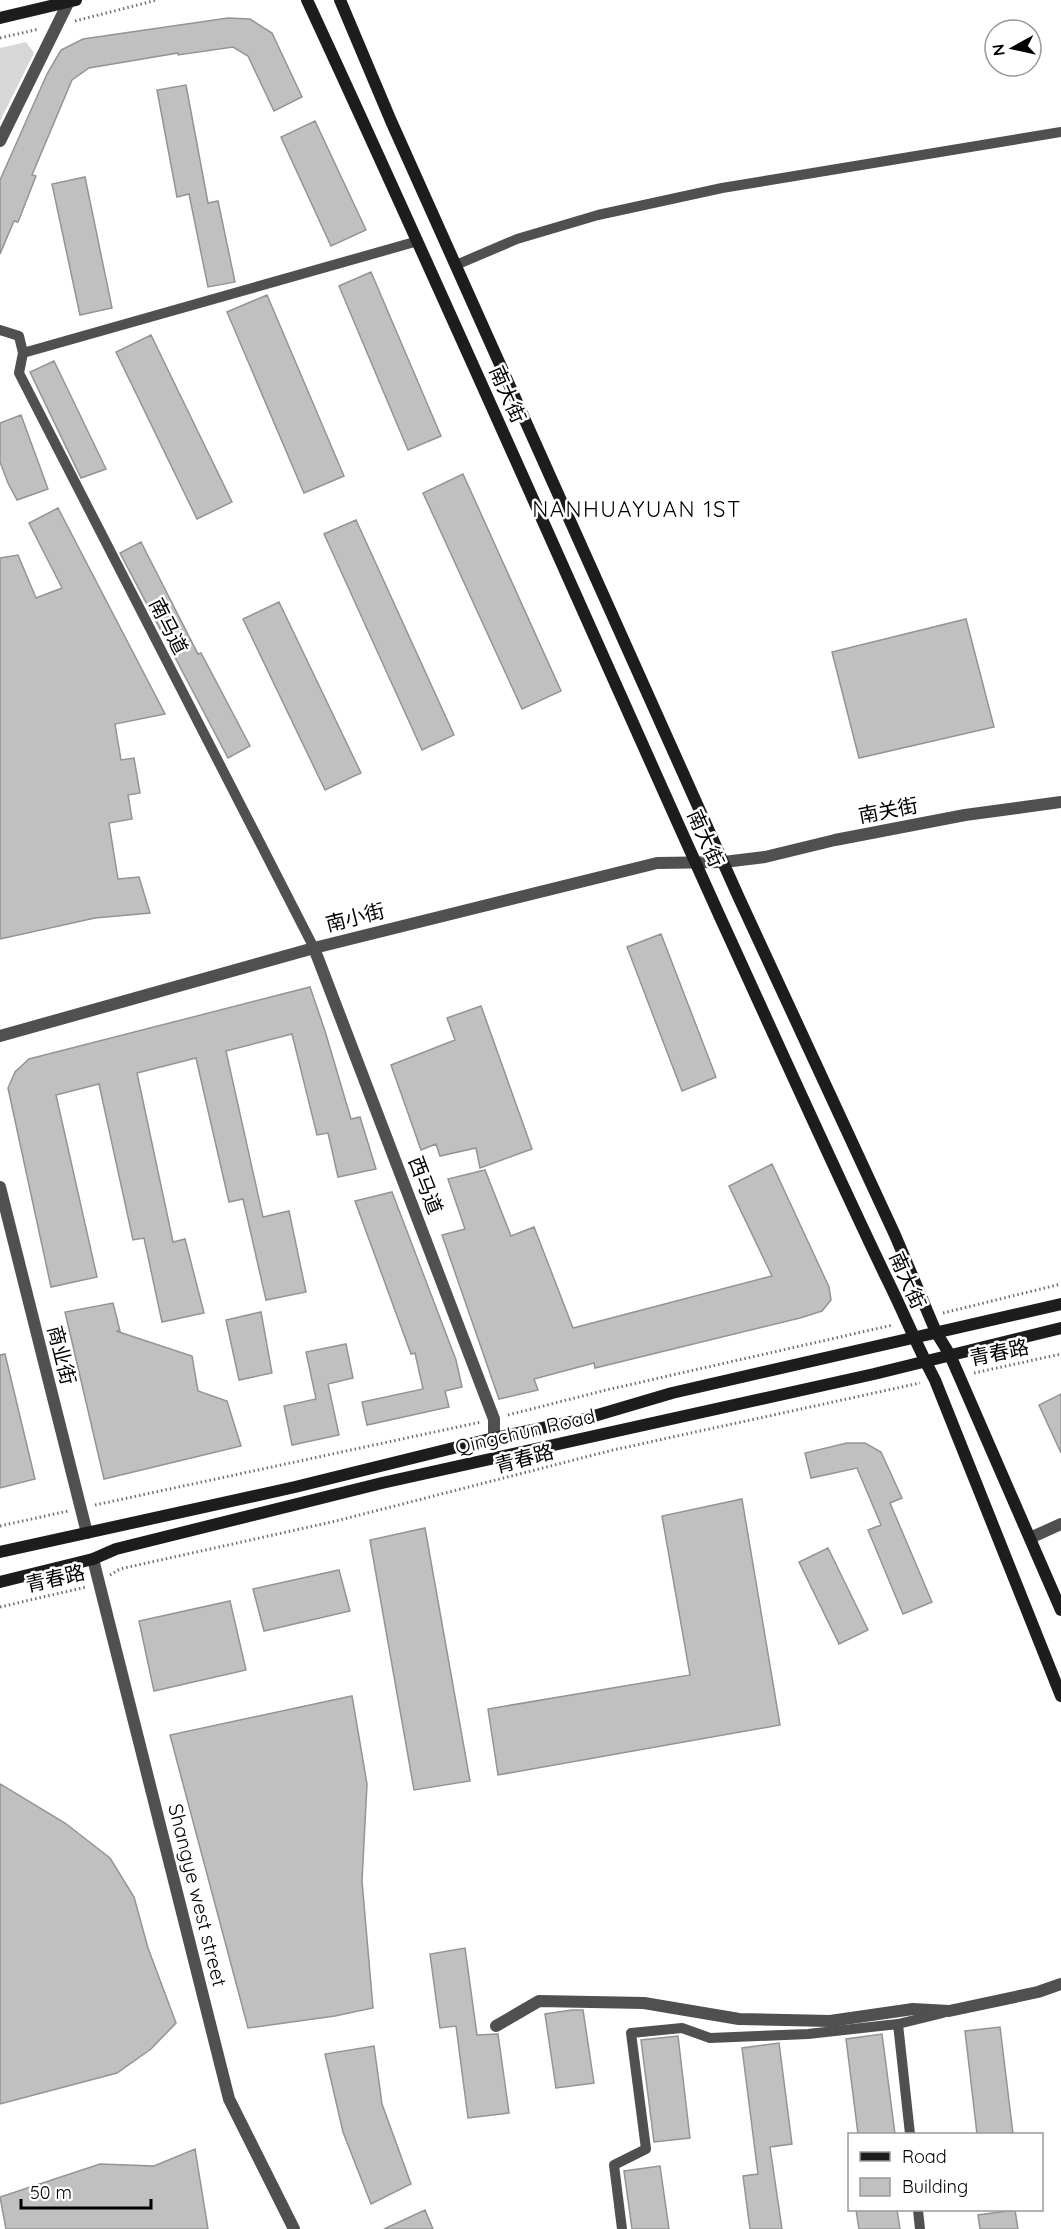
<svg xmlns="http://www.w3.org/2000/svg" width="1061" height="2229" font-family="Quicksand,'Noto Sans SC',sans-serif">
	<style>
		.green { fill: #d7d7d7 }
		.building { fill: #c0c0c0; stroke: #949494; stroke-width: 1.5 }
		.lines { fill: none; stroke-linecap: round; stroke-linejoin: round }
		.path { stroke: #727272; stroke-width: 3; stroke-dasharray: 1.5 3; stroke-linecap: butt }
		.service { stroke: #505050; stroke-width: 10 }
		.pedestrian { stroke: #505050; stroke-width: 12 }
		.minor { stroke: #505050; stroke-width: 12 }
		.secondary { stroke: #1d1d1d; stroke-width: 12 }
		.labels { text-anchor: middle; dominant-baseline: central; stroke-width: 5; stroke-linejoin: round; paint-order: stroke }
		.street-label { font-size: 20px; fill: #000; stroke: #fff }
		.quarter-label { font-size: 22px; letter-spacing: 1.5px; fill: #000; stroke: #fff }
	</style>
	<rect width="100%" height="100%" fill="#fff"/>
	<!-- green -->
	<path class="green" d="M26,42L34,53L0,121V48Z"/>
	<!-- building -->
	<path class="building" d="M228,18L250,19L272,33L302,97L274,111L248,56L233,47L178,55V53L89,68L72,80L32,175L36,176L18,222L14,221L0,254V180L47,74L61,50L83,39Z
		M186,85L208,203L218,201L235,282L208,287L189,194L177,197L157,90Z
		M315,121L366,230L331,246L281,137Z
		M85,177L112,308L80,315L52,184Z
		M371,272L441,436L408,450L339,286Z
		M267,295L344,476L304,493L227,312Z
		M151,335L232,502L197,519L116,352Z
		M54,361L106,469L81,478L30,372Z
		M21,415L48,489L17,500L8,483L0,462V423Z
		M463,474L561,691L522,709L423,493Z
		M58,508L165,714L115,724L121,760L134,758L140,793L128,795L132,819L109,823L118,879L139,877L150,913L95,918L0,939V558L18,555L36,598L62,588L29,523Z
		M356,520L454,735L422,750L324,534Z
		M141,542L198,654L201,653L250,746L228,758L120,553Z
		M279,602L361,773L325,790L243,619Z
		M966,619L994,727L859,758L832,652Z
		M661,934L716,1077L682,1091L627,947Z
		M310,987L325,1031L351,1119L360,1117L376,1169L338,1177L328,1133L317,1135L292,1034L226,1051L263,1217L289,1211L306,1292L266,1300L243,1199L229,1202L196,1058L137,1073L173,1242L185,1239L204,1313L162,1322L144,1238L133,1240L99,1084L56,1095L97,1277L51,1287L8,1088L15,1072L29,1059Z
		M481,1006L532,1149L480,1168L476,1148L440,1156L436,1144L421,1150L391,1065L455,1040L447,1018Z
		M772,1164L829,1287L831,1300L822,1311L800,1318L595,1368L594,1363L534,1379L538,1390L499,1399L442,1235L465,1229L448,1179L485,1170L511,1236L534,1227L573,1328L772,1276L729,1186Z
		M392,1192L456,1360L462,1387L445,1391L449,1407L367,1425L362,1402L423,1389L415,1353L411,1354L355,1201Z
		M113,1303L120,1331H116L192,1356L198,1391L227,1401L241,1446L104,1479L65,1312Z
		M261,1312L272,1373L239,1380L226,1320Z
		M346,1344L353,1378L328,1384L339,1435L292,1445L284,1406L316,1399L306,1352Z
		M5,1354L35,1479L0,1488V1355Z
		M1061,1394V1453L1039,1405Z
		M847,1443H865L881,1452L902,1498L890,1503L932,1602L903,1614L868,1530L881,1525L857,1468L811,1478L805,1453Z
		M742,1499L780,1725L498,1775L488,1709L690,1675L662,1516Z
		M425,1528L470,1781L414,1790L370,1540Z
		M828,1548L868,1630L839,1644L799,1562Z
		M339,1570L350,1611L264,1631L253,1589Z
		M230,1601L246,1670L154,1691L139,1621Z
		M352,1696L367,1784L362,1881L373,2008L335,2016L248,2028L170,1735Z
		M0,1784L65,1823L110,1858L134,1897L148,1948L176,2023L151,2049L117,2073L0,2104Z
		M465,1948L477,2035L498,2034L509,2113L468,2118L456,2026L440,2028L430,1954Z
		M572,2010H583L594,2083L556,2088L545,2014Z
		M1000,2027L1013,2134H977L965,2031Z
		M882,2034L895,2134H858L846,2039Z
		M678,2036L690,2138L654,2142L641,2040Z
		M779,2043L792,2144L770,2147L782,2229H750L743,2176L758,2174L742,2048Z
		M374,2046L382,2104L411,2184L371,2204L343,2132L325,2054Z
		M195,2149L208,2229H6L0,2197L100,2164L154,2166Z
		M660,2166L669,2229H632L624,2171Z
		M425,2210L433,2229H384Z
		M856,2210H897L900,2229H859Z
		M1015,2210L1018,2229H980L978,2215Z"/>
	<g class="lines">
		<!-- path -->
		<path class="path" d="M75,21L157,0
			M0,38L39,29
			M943,1313L1061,1284
			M974,1373L1061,1354
			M508,1415L606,1390L893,1325
			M95,1505L481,1422
			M0,1526L68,1511
			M110,1575L120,1569L336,1521L613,1450L920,1383
			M0,1607L86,1587"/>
		<!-- service -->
		<path class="service" d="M456,265L517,239L598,215L722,188L1061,132
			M0,330L19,336L23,353L19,373L314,948
			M23,353L418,241
			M898,2024L910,2134
			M918,2210L920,2229
			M622,2229L614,2165L646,2149L631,2033L682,2028L710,2038L808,2034L898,2024L943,2013"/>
		<!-- pedestrian -->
		<path class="pedestrian" d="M0,1036L314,948"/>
		<!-- minor -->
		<path class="minor" d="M0,141L69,1
			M0,1187L87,1533
			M494,1438V1419L314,948L657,863L724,862L765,857L835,840L965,815L1061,802
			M1030,1538L1061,1524
			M93,1559L229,2099L294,2229
			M496,2026L539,2001L644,2003L739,2019L830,2021L913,2009L949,2011L1038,1992L1061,1984"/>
		<!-- secondary -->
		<path class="secondary" d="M307,0C448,304 582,611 720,917C775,1037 829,1158 886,1277C903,1311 917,1346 935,1380L1061,1696
			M340,0L391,121L739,898L895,1235L936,1332L950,1355L1061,1610
			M0,18L76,0
			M0,1552L295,1487L494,1438L584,1419L672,1393L1061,1304
			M0,1582L93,1559L116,1549L382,1483L874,1374L1061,1328"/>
	</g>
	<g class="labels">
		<!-- street labels -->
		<g class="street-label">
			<text transform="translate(508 394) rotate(66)">南大街</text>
			<text transform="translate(169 626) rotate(63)">南马道</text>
			<text transform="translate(888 810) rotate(-11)">南关街</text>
			<text transform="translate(706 838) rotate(66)">南大街</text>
			<text transform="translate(355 917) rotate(-14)">南小街</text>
			<text transform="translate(426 1185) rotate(69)">西马道</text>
			<text transform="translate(908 1280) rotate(66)">南大街</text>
			<text transform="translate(999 1352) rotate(-12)">青春路</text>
			<text transform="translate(62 1355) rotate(76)">商业街</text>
			<text transform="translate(525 1431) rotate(-13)">Qingchun Road</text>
			<text transform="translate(524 1458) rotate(-15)">青春路</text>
			<text transform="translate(55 1578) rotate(-13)">青春路</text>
			<text transform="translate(198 1895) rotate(76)">Shangye west street</text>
		</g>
		<!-- quarter labels -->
		<g class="quarter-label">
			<text x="637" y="509">NANHUAYUAN 1ST</text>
		</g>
	</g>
	<!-- legend -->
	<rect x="848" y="2133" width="195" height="78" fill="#ffffff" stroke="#999999" stroke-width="1.5"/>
	<rect x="860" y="2152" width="30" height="9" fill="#1d1d1d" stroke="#999999" stroke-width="1.5"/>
	<text x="902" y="2163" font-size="18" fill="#000000">Road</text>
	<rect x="860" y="2178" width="30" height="18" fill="#c0c0c0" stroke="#999999" stroke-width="1.5"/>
	<text x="902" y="2193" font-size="18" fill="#000000">Building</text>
	<!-- north arrow -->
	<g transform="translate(1013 48) rotate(262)"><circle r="28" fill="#ffffff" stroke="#999999" stroke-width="1.5"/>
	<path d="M0-4.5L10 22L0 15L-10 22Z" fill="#000000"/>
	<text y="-9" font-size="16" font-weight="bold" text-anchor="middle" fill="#000000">N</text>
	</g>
	<!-- scale -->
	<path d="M21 2199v9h130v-9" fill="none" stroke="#000000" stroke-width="3"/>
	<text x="30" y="2199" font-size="18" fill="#000000" stroke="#ffffff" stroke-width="4.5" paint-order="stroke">50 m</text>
</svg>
